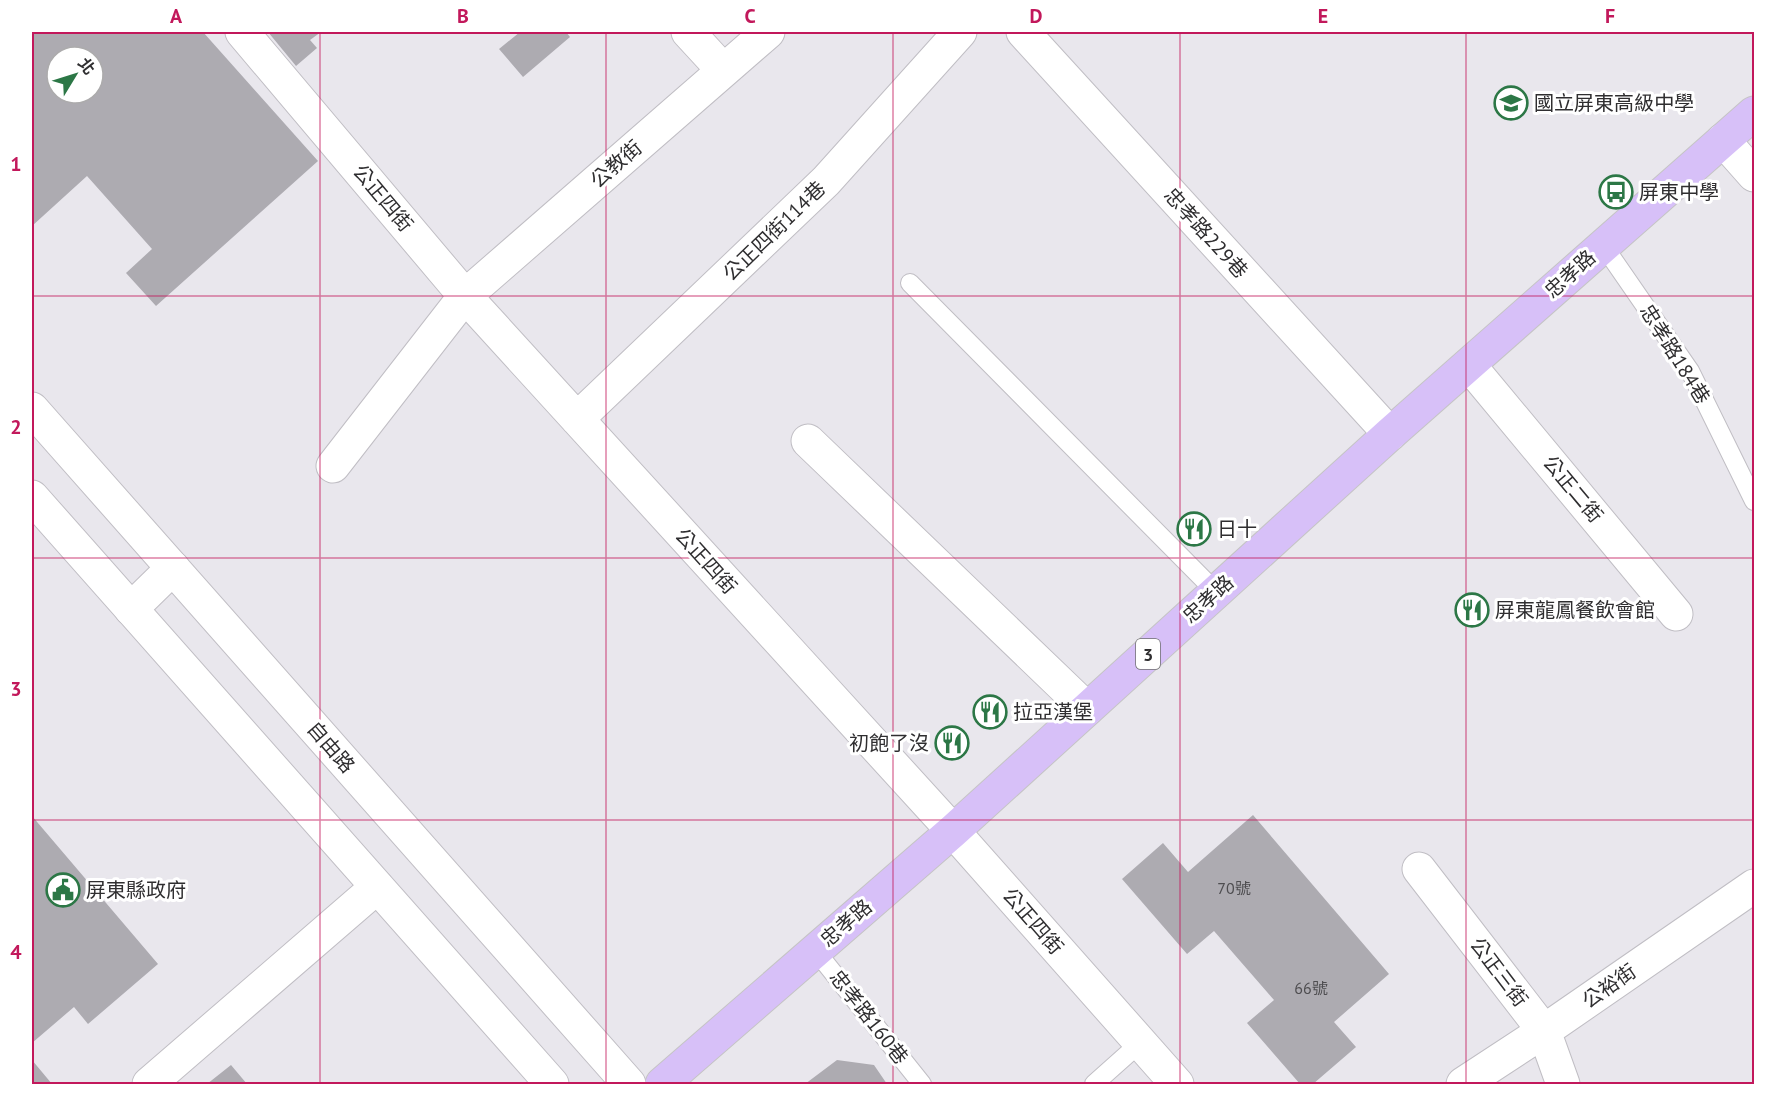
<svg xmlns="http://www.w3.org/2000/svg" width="1786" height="1116" font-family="'PT Sans','Noto Sans TC',sans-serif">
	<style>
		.building { fill: #adabb1; fill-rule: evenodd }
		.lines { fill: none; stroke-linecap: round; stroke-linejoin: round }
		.lane-casing { stroke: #c0bec4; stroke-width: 20 }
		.street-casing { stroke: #c0bec4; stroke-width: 35 }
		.secondary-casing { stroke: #c0bec4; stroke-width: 35 }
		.primary-casing { stroke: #c5c4c5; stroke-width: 35 }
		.lane { stroke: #fff; stroke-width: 18 }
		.street { stroke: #fff; stroke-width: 33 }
		.secondary { stroke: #fff; stroke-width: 33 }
		.primary { stroke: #d7c0f8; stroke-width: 33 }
		.grid { fill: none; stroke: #c2185b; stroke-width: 1.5; stroke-opacity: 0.55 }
		.labels { text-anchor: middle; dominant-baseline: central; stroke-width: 6; stroke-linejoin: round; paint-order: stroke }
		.number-label { font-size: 16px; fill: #4e4d50 }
		.shield { fill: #fff; stroke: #6d6d6e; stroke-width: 1.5 }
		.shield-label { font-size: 18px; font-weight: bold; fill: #2f2e30 }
		.poi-label { font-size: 20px; fill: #2f2e30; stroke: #fff; text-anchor: start }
		.street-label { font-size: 20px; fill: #2f2e30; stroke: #fff }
		.neatline { fill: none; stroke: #c2185b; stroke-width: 2 }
		.grid-label { font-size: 20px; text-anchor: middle; font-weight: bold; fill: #c2185b }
	</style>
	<rect width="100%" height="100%" fill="#e9e7ed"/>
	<!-- building -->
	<path class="building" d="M32,32H203L318,161L156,306L126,273L152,249L87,176L32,226ZM57,57H93V93H57Z
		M268,32H321L310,40L317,48L296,66Z
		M520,32H566L570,37L523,77L499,49Z
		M1253,815L1389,974L1334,1022L1356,1047L1313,1084H1300L1247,1023L1274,1000L1214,931L1187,954L1122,879L1163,843L1188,872Z
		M32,816L158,964L88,1024L74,1007L32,1043Z
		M32,1060L52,1084H32Z
		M837,1060L874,1065L887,1084H805Z
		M231,1065L247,1084H207Z"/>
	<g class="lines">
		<!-- lane casing -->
		<g class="lane-casing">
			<path id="lane" d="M1603,245L1690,371L1754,501
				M910,283L1216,592
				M815,950L922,1084
				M1094,1084L1140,1043"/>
		</g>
		<!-- street casing -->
		<g class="street-casing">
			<path id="street" d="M242,32L465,296L953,831L1177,1084
				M688,32L723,70
				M1023,32L1390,434
				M1723,140L1754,175
				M1469,365L1676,614
				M577,419L826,181L960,32
				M808,441L1087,709
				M333,466L465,296L768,32
				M131,609L173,568
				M1419,869L1544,1031L1563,1084
				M149,1084L377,887
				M1463,1084L1544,1031L1754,886"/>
		</g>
		<!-- secondary casing -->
		<g class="secondary-casing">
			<path id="secondary" d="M32,409L629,1084
				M32,497L552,1084"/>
		</g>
		<!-- primary casing -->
		<g class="primary-casing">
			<path id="primary" d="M662,1084L953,831L1390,434L1754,113"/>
		</g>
		<!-- lane -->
		<use href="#lane" class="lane"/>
		<!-- street -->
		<use href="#street" class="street"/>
		<!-- secondary -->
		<use href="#secondary" class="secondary"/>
		<!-- primary -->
		<use href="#primary" class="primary"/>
	</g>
	<!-- grid -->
	<path class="grid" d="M320,32V1084M606,32V1084M893,32V1084M1180,32V1084M1466,32V1084M32,296H1754M32,558H1754M32,820H1754"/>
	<!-- icons -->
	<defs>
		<g id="school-ring" transform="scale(1.725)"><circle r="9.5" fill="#fff" stroke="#2c7746" stroke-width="1.5"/><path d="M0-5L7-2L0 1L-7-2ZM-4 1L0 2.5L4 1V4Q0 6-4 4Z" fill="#2c7746"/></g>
		<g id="bus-ring" transform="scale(1.725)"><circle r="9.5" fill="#fff" stroke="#2c7746" stroke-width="1.5"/><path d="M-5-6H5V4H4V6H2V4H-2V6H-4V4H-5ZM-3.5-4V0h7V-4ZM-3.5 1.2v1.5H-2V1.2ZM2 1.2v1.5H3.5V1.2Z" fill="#2c7746"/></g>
		<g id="restaurant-ring" transform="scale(1.725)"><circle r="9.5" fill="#fff" stroke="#2c7746" stroke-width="1.5"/><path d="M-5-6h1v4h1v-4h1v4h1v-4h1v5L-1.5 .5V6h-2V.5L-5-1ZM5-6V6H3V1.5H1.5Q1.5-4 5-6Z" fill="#2c7746"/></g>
		<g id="civic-ring" transform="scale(1.725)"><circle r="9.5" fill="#fff" stroke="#2c7746" stroke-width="1.5"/><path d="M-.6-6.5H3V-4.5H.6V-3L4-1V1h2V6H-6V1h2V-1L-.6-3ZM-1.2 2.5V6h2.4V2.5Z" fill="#2c7746"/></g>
	</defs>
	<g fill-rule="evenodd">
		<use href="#school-ring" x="1511" y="103"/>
		<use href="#bus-ring" x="1616" y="192"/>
		<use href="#restaurant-ring" x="1194" y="529"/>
		<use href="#restaurant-ring" x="1472" y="610"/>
		<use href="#restaurant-ring" x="990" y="712"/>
		<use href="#restaurant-ring" x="952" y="743"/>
		<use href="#civic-ring" x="63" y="890"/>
	</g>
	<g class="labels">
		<!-- number labels -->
		<g class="number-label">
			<text x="1234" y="888">70號</text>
			<text x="1311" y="988">66號</text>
		</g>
		<!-- shield labels -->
		<rect class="shield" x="1136" y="639" width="24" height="30" rx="4.5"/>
		<g class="shield-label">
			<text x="1148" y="654">3</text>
		</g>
		<!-- poi labels -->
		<g class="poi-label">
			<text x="1534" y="103">國立屏東高級中學</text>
			<text x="1639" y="192">屏東中學</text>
			<text x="1217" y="529">日十</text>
			<text x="1495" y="610">屏東龍鳳餐飲會館</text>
			<text x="1013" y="712">拉亞漢堡</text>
			<text x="929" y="743" text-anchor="end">初飽了沒</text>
			<text x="86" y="890">屏東縣政府</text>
		</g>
		<!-- street labels -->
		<g class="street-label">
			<text transform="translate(616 164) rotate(-41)">公教街</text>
			<text transform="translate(383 198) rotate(50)">公正四街</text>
			<text transform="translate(774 231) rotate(-44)">公正四街114巷</text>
			<text transform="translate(1206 233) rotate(48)">忠孝路229巷</text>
			<text transform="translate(1570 274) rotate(-42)">忠孝路</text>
			<text transform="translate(1675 354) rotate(58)">忠孝路184巷</text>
			<text transform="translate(1573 489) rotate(50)">公正二街</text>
			<text transform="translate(706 561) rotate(48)">公正四街</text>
			<text transform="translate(1208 599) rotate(-42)">忠孝路</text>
			<text transform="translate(331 747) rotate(49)">自由路</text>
			<text transform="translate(1033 921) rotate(49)">公正四街</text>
			<text transform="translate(846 923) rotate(-41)">忠孝路</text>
			<text transform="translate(1499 972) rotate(53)">公正三街</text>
			<text transform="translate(1609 986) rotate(-35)">公裕街</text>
			<text transform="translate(869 1017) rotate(52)">忠孝路160巷</text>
		</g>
	</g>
	<!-- border -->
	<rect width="1786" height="1116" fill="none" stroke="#ffffff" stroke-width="66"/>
	<!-- north arrow -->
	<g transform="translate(75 75) rotate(52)"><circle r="28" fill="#ffffff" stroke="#acabac" stroke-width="1.5"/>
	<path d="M0-4.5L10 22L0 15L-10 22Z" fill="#2c7746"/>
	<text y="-9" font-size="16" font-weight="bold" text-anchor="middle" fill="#2f2e30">北</text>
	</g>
	<rect x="33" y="33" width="1720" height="1050" class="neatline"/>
	<g class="grid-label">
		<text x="176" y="23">A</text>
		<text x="463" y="23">B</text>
		<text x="750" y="23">C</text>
		<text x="1036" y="23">D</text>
		<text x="1323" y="23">E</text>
		<text x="1610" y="23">F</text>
		<text x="16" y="171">1</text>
		<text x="16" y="434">2</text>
		<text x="16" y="696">3</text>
		<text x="16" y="959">4</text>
	</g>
</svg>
